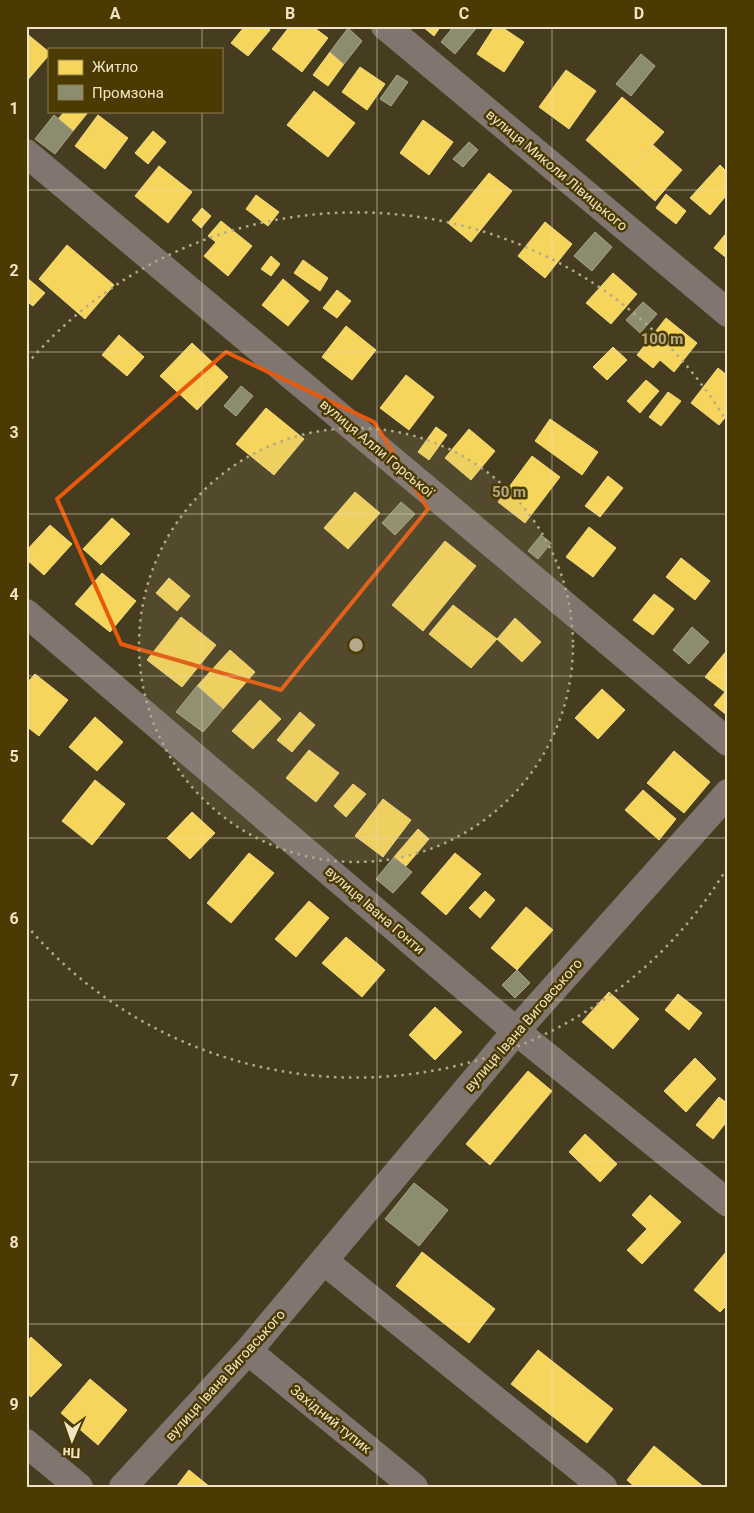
<svg xmlns="http://www.w3.org/2000/svg" width="754" height="1513" font-family="Roboto,sans-serif">
	<style>
		.homes { fill: #f6d55c; stroke: #f4da7b }
		.industry { fill: #8c8c6e; stroke: #aaa688 }
		.lines { fill: none; stroke-linecap: round; stroke-linejoin: round }
		.minor { stroke: #80756f; stroke-width: 28 }
		.marked { fill: none; stroke: #e8590c; stroke-width: 4; stroke-linejoin: round }
		.grid { fill: none; stroke: #f0e4c4; stroke-width: 1; stroke-opacity: 0.55 }
		.ring { fill: none; stroke: #b4aa8b; stroke-width: 2.5; stroke-dasharray: 2.5 5 }
		.labels { text-anchor: middle; dominant-baseline: central; stroke-width: 5; stroke-linejoin: round; paint-order: stroke }
		.street-label { font-size: 14px; fill: #f0e4c4; stroke: #4b3a02 }
		.centre { fill: #b4aa8b; stroke: #4b3a02; stroke-width: 2.5 }
		.ring-label { font-size: 15px; text-anchor: middle; font-weight: bold; fill: #b4aa8b; stroke: #4b3a02; stroke-width: 5; stroke-linejoin: round; paint-order: stroke }
		.neatline { fill: none; stroke: #f0e4c4; stroke-width: 2 }
		.grid-label { font-size: 16px; text-anchor: middle; font-weight: bold; fill: #f0e4c4 }
	</style>
	<rect width="100%" height="100%" fill="#463d20"/>
	<!-- homes -->
	<path class="homes" d="M245,26H266L270,30L248,56L231,43Z
		M290,26H312L328,38L302,72L272,49Z
		M422,26H441L434,36Z
		M495,26H500L524,42L504,72L477,54Z
		M26,33L49,52V55L26,82Z
		M330,52L344,64L328,86L313,75Z
		M360,67L385,84L367,110L342,92Z
		M566,70L596,91L569,129L539,107Z
		M314,91L355,123L328,157L287,125Z
		M622,97L664,132L626,175L586,140Z
		M65,111H89L73,131L58,119Z
		M98,115L128,138L105,169L75,146Z
		M423,120L453,142L429,175L400,153Z
		M153,131L166,142L148,164L135,153Z
		M653,145L682,170L655,201L626,175Z
		M720,165L728,173V199L725,197L710,215L690,198Z
		M159,166L192,192L168,223L135,196Z
		M489,173L512,191L471,242L448,223Z
		M666,194L686,211L676,224L656,208Z
		M256,195L279,212L268,226L246,209Z
		M202,208L211,216L201,228L192,220Z
		M221,221L252,246L228,276L204,256L216,242L208,236Z
		M545,222L572,244L545,278L518,256Z
		M728,231V259L714,248Z
		M67,245L114,285L85,319L39,279Z
		M271,256L280,264L271,276L261,269Z
		M303,260L328,278L320,291L294,273Z
		M613,273L637,294L611,324L586,303Z
		M26,277L45,293L33,306L26,301Z
		M283,279L309,301L288,326L262,305Z
		M337,290L351,301L337,318L323,308Z
		M666,318L697,343L674,372L660,360L653,368L637,355Z
		M346,326L376,350L352,380L322,357Z
		M119,335L144,357L127,376L102,355Z
		M192,343L228,377L197,410L160,376Z
		M613,347L627,360L607,380L593,367Z
		M718,368L728,376V414L719,425L691,403Z
		M406,375L434,397L409,430L380,408Z
		M646,380L659,391L640,413L627,401Z
		M668,392L681,401L661,426L649,417Z
		M266,408L304,439L274,475L236,444Z
		M550,419L598,452L582,475L535,441Z
		M436,427L447,435L429,460L418,452Z
		M469,429L495,451L471,480L445,458Z
		M532,456L560,477L525,523L498,502Z
		M608,476L623,488L600,517L585,506Z
		M355,492L380,513L348,549L324,528Z
		M112,518L130,534L101,565L83,549Z
		M50,525L72,544L44,575L26,559V551Z
		M589,527L616,548L593,577L566,557Z
		M445,541L476,566L423,631L392,605Z
		M681,558L710,581L695,600L666,577Z
		M102,573L136,601L110,632L75,604Z
		M169,578L190,596L177,611L156,593Z
		M654,594L674,609L653,635L633,620Z
		M453,605L497,639L471,668L429,634Z
		M181,617L216,645L182,687L147,660Z
		M515,618L541,642L522,662L497,639Z
		M728,649V716L714,705L725,692L705,677Z
		M230,650L255,672L223,709L197,686Z
		M35,674L68,700L39,736L26,726V684Z
		M602,689L625,710L598,739L575,718Z
		M260,700L281,719L253,749L232,731Z
		M300,712L315,725L292,752L277,740Z
		M95,717L123,742L97,771L69,747Z
		M309,750L339,773L316,802L286,778Z
		M674,751L710,782L684,813L647,783Z
		M95,780L125,804L92,845L62,821Z
		M353,784L366,794L346,817L334,806Z
		M643,790L676,819L659,840L625,810Z
		M383,799L411,820L383,857L355,836Z
		M192,812L215,833L190,859L167,838Z
		M418,829L429,839L406,866L394,857Z
		M249,853L274,873L231,923L207,903Z
		M455,853L481,874L446,915L421,893Z
		M485,891L495,900L480,918L469,908Z
		M309,901L329,918L296,957L275,939Z
		M526,907L553,930L517,970L491,948Z
		M346,937L385,970L362,997L322,963Z
		M609,992L639,1019L613,1049L582,1022Z
		M678,994L702,1013L689,1030L665,1010Z
		M435,1007L462,1032L435,1060L409,1035Z
		M695,1058L716,1079L686,1112L664,1091Z
		M528,1071L552,1091L490,1165L466,1144Z
		M719,1097L728,1104V1120L713,1139L696,1125Z
		M585,1134L617,1164L600,1182L569,1152Z
		M650,1195L681,1222L642,1264L627,1250L647,1229L632,1215Z
		M422,1252L495,1309L469,1343L396,1286Z
		M726,1252L728,1253V1304L720,1312L694,1290Z
		M31,1337L62,1365L31,1397L26,1393V1343Z
		M538,1350L613,1409L587,1443L511,1384Z
		M90,1379L127,1410L98,1445L61,1413Z
		M654,1446L704,1487H635L627,1480Z
		M189,1470L210,1487H176Z"/>
	<!-- industry -->
	<path class="industry" d="M454,26H478L455,54L441,42Z
		M348,28L362,41L344,64L330,52Z
		M641,54L655,66L631,96L616,84Z
		M397,75L408,82L391,106L380,99Z
		M54,115L73,131L55,154L35,139Z
		M469,142L478,150L463,167L453,159Z
		M595,232L612,247L592,271L574,256Z
		M643,302L657,314L640,333L626,320Z
		M241,386L253,396L236,416L224,406Z
		M401,502L415,514L395,535L382,523Z
		M541,535L551,543L538,559L528,551Z
		M692,627L709,642L689,664L673,650Z
		M197,686L223,709L203,732L176,712Z
		M394,857L412,872L393,893L376,879Z
		M517,970L530,983L515,998L502,985Z
		M414,1183L448,1210L419,1246L385,1219Z"/>
	<g class="lines">
		<!-- minor -->
		<path class="minor" d="M385,26L728,313
			M26,153L728,742
			M26,613L516,1031L728,1203
			M324,1261L603,1487
			M248,1351L414,1487
			M26,1443L79,1487
			M123,1487L248,1351L516,1031L728,793"/>
	</g>
	<!-- marked area -->
	<path class="marked" d="M226,352L374,422L428,509L281,690L121,644L57,499Z"/>
	<!-- grid -->
	<path class="grid" d="M202,26V49M377,26V1487M552,26V1487M202,111V1487M26,190H728M26,352H728M26,514H728M26,676H728M26,838H728M26,1000H728M26,1162H728M26,1324H728"/>
	<!-- distance rings -->
	<circle cx="356" cy="645" r="217" fill="#b4aa8b" fill-opacity=".12"/>
	<g class="ring">
		<circle cx="356" cy="645" r="217"/>
		<path d="M727 868A433 433 0 0 1 27 926M27 364A433 433 0 0 1 727 422"/>
	</g>
	<g class="labels">
		<!-- street labels -->
		<g class="street-label">
			<text transform="translate(557 170) rotate(40)">вулиця Миколи Лівицького</text>
			<text transform="translate(377 448) rotate(40)">вулиця Алли Горської</text>
			<text transform="translate(375 910) rotate(41)">вулиця Івана Гонти</text>
			<text transform="translate(523 1025) rotate(-49)">вулиця Івана Виговського</text>
			<text transform="translate(225 1375) rotate(-48)">вулиця Івана Виговського</text>
			<text transform="translate(331 1419) rotate(39)">Західний тупик</text>
		</g>
	</g>
	<circle cx="356" cy="645" r="8" class="centre"/>
	<g class="ring-label">
		<text x="662" y="344">100 m</text>
		<text x="509" y="497">50 m</text>
	</g>
	<!-- border -->
	<rect width="754" height="1513" fill="none" stroke="#4b3a02" stroke-width="55"/>
	<!-- legend -->
	<rect x="48" y="48" width="175" height="65" fill="#4b3a02" stroke="#8d7e50"/>
	<rect x="58" y="60" width="25" height="15" fill="#f6d55c" stroke="#8d7e50"/>
	<text x="92" y="72" font-size="15" fill="#f0e4c4">Житло</text>
	<rect x="58" y="85" width="25" height="15" fill="#8c8c6e" stroke="#8d7e50"/>
	<text x="92" y="98" font-size="15" fill="#f0e4c4">Промзона</text>
	<!-- north arrow -->
	<g transform="translate(72 1440) rotate(182)" stroke="#4b3a02" stroke-width="4" paint-order="stroke">
	<path d="M0-4L9 19L0 12L-9 19Z" fill="#f0e4c4"/>
	<text y="-8" font-size="14" font-weight="bold" text-anchor="middle" fill="#f0e4c4">Пн</text>
	</g>
	<rect x="28" y="28" width="698" height="1458" class="neatline"/>
	<g class="grid-label">
		<text x="115" y="19">A</text>
		<text x="290" y="19">B</text>
		<text x="464" y="19">C</text>
		<text x="639" y="19">D</text>
		<text x="14" y="114">1</text>
		<text x="14" y="276">2</text>
		<text x="14" y="438">3</text>
		<text x="14" y="600">4</text>
		<text x="14" y="762">5</text>
		<text x="14" y="924">6</text>
		<text x="14" y="1086">7</text>
		<text x="14" y="1248">8</text>
		<text x="14" y="1410">9</text>
	</g>
</svg>
